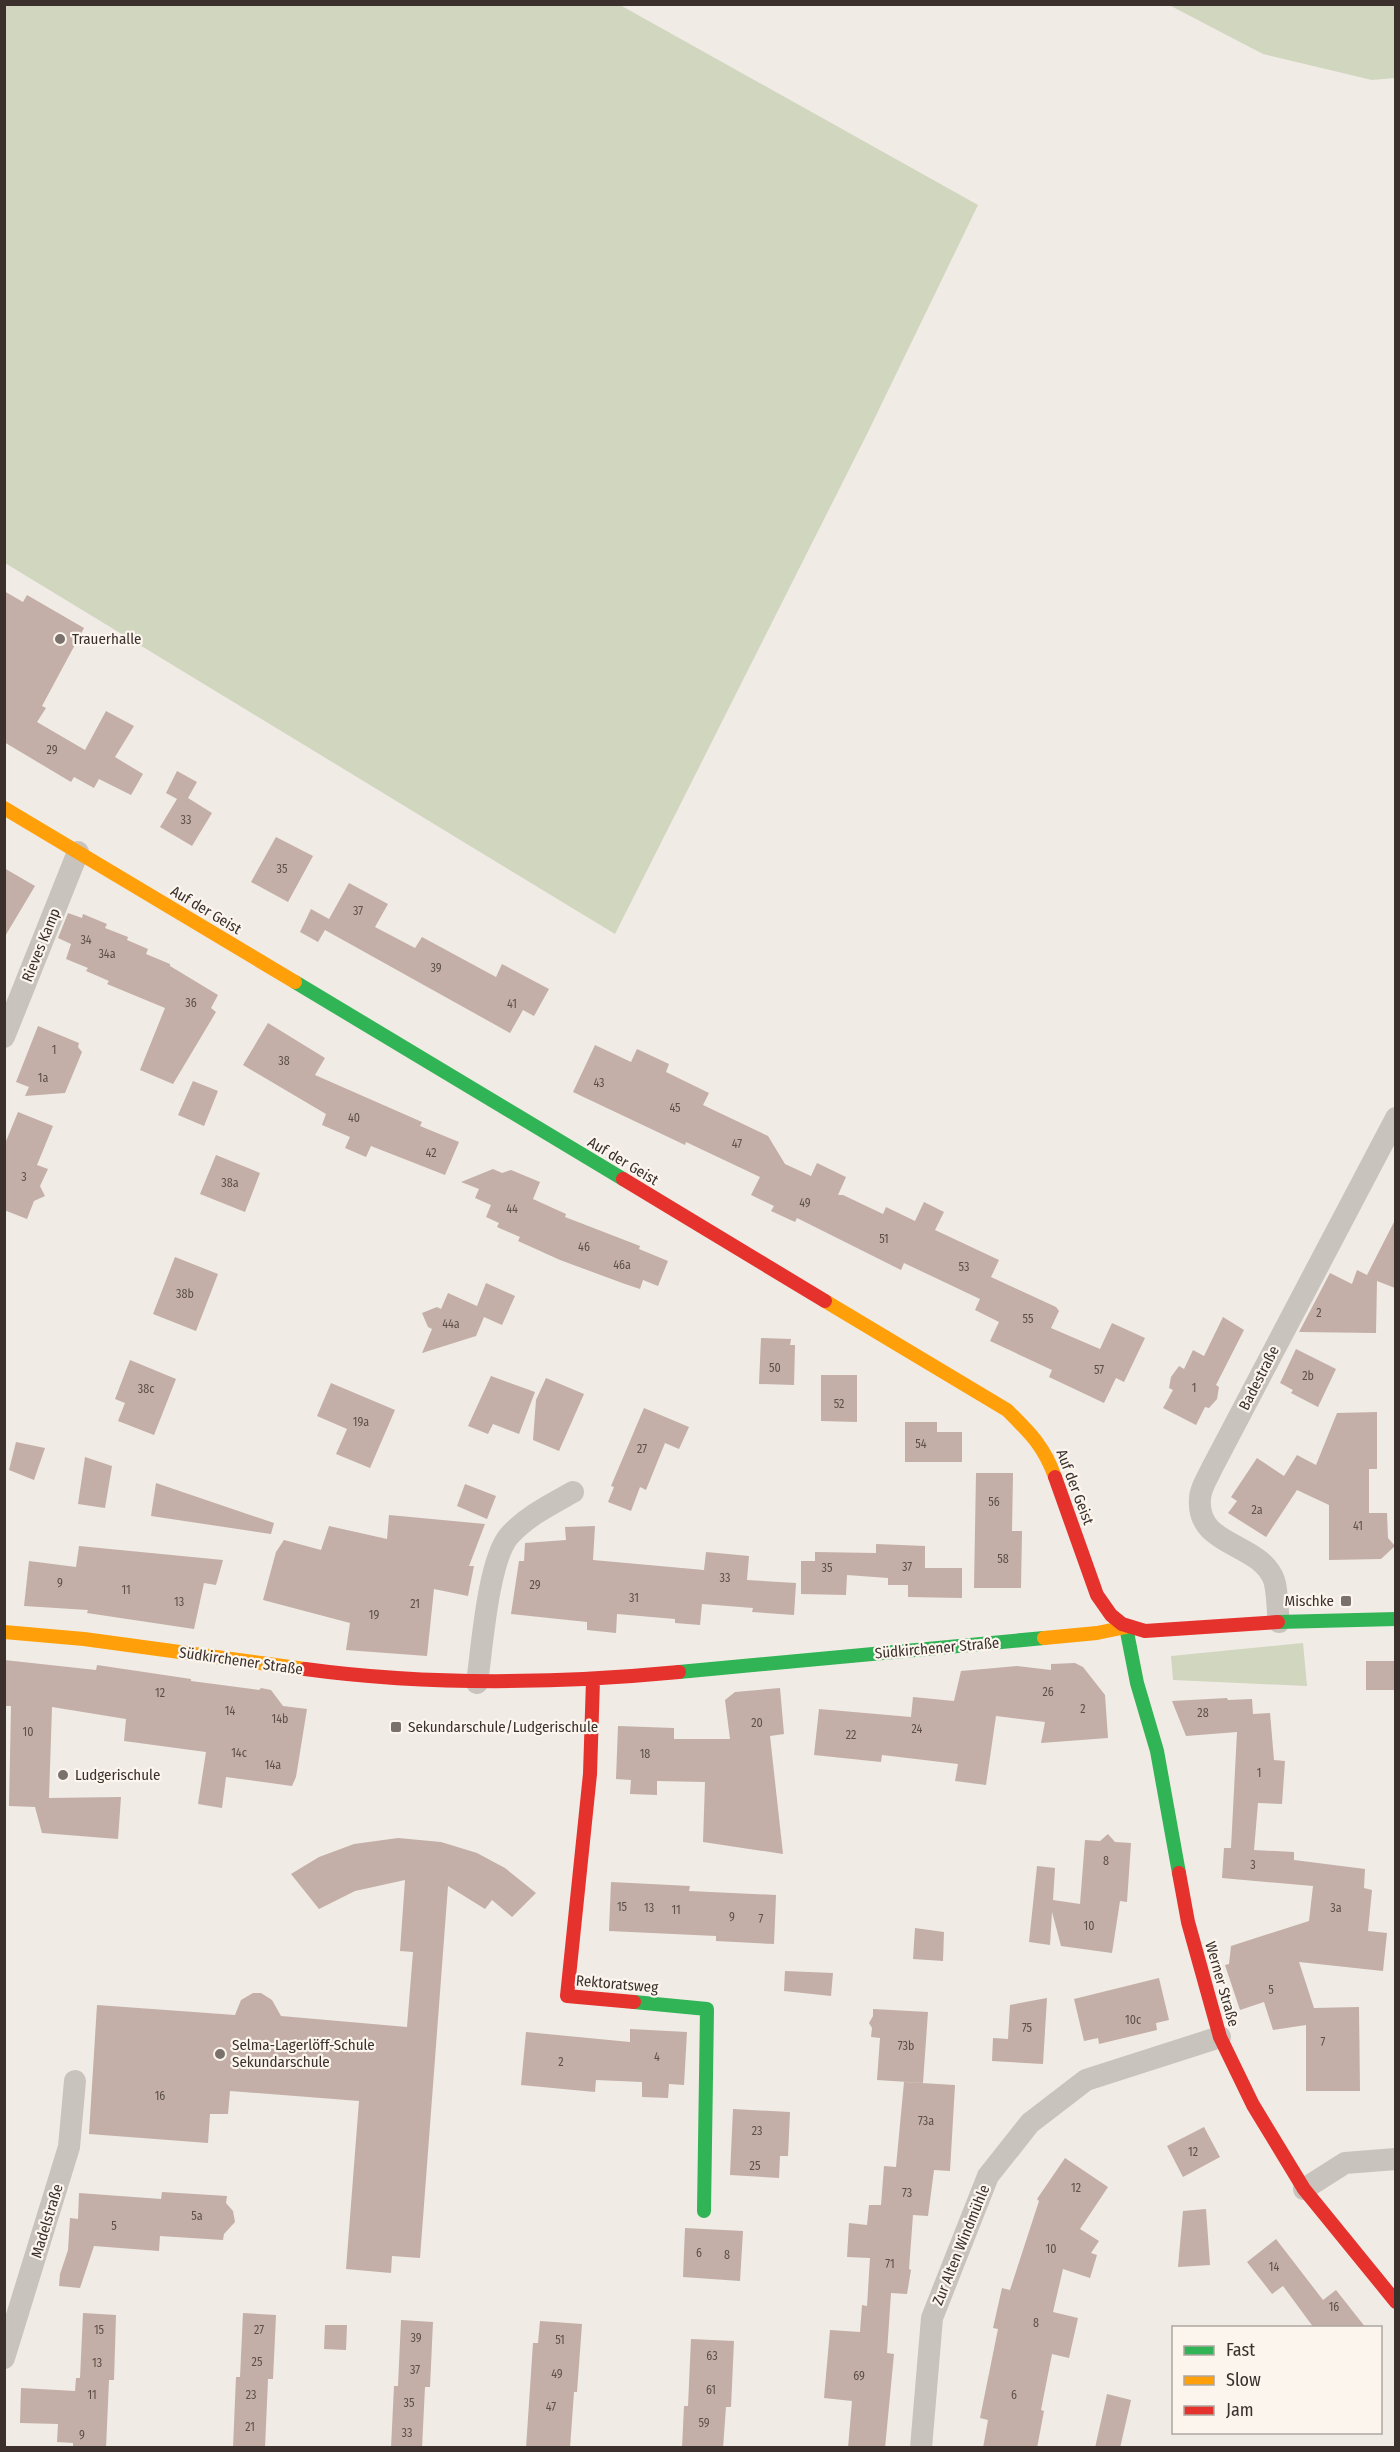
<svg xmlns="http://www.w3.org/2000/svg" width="1400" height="2452" font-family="'Fira Sans Condensed',sans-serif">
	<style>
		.green { fill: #d1d6bf }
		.building { fill: #c3afa7 }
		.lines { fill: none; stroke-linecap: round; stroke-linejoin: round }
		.street { stroke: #c9c3be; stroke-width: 22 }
		.fast { stroke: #30b455; stroke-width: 14 }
		.slow { stroke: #ff9f0a; stroke-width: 14 }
		.jam { stroke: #e5322d; stroke-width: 14 }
		.poi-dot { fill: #7a716c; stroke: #fbf5ee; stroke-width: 2 }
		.labels { text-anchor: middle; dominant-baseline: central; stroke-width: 4.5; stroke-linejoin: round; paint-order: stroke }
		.number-label { font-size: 12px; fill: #5d504a }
		.poi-label { font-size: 15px; fill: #3b302b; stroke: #fbf5ee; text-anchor: start }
		.street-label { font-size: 15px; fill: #3b302b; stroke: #fbf5ee }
	</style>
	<rect width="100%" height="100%" fill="#f0ebe5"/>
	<!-- green -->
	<path class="green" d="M5,4L620,5L978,205L868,432L615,934L5,563Z
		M1169,5H1395V78L1372,80L1263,54Z
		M1303,1643L1307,1686L1173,1680L1171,1656Z"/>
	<!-- building -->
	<path class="building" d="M4,591L23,602L27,595L84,628L42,706L46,708L37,722L85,750L106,711L134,726L115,757L143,774L131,795L99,779L94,788L74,777L71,782L4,742Z
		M177,771L197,782L188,798L212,813L192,846L160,827L177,799L166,793Z
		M276,837L313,856L288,902L251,882Z
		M4,868L35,886L4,938Z
		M349,883L388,904L375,927L415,948L422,937L496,977L502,964L549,989L534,1016L523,1010L510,1033L325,930L318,942L300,932L311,909L329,919Z
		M68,913L82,918L83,914L107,924L105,928L128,937L127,940L148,949L146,954L170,964V966L218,995L211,1008L216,1012L173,1084L140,1070L165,1008L107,984L109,981L86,971L88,968L66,959L71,944L58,938Z
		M268,1023L325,1058L315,1075L422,1122L420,1126L459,1142L445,1175L371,1146L366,1157L345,1148L350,1137L322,1125L326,1114L243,1065Z
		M38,1026L79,1043L78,1047L82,1052L65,1093L25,1096L29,1087L16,1082Z
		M595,1045L631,1062L637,1049L669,1064L666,1072L709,1093L703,1105L768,1136L785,1164L811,1176L817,1163L846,1177L838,1195H843L883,1214L886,1207L915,1221L924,1202L944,1212L935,1230L999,1260L991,1277L1056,1307L1059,1311L1051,1328L1100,1349L1112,1323L1145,1338L1124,1382L1116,1378L1104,1403L1049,1377L1052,1370L990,1341L999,1322L975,1310L980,1299L904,1263L901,1270L797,1218L795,1222L771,1211L774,1206L751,1195L760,1177L686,1142L685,1145L573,1092Z
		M193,1081L218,1091L204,1126L178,1115Z
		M18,1112L53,1126L37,1165L48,1169L40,1186L45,1196L34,1201L27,1219L4,1210V1146Z
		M216,1155L260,1173L245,1212L200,1194Z
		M493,1169L502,1173L511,1170L540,1182L533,1199L566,1214L565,1217L640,1246L639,1249L668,1261L658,1286L643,1280L640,1289L625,1284L560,1260L518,1241L520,1237L497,1227L499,1223L486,1217L491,1205L475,1198L479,1189L461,1182Z
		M1395,1220V1288L1377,1281L1376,1333L1299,1332L1330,1273L1352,1284L1357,1270L1367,1275Z
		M175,1257L218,1274L196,1331L153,1314Z
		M486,1283L515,1296L502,1325L484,1317L476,1336L422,1353L432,1329L428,1327L422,1313L437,1307L441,1309L448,1293L477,1306Z
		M1223,1317L1244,1330L1216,1385L1219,1387L1217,1399L1209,1408L1205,1407L1196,1425L1163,1408L1173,1390L1169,1388L1171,1377L1179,1366L1184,1369L1193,1350L1204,1356Z
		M761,1338L791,1339L790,1345H795L794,1385L759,1384Z
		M1296,1349L1336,1369L1318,1407L1291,1393L1293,1390L1280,1383Z
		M130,1360L176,1379L154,1435L118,1421L125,1403L115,1399Z
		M821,1375H857V1422L821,1421Z
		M491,1376L535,1392L519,1434L493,1424L488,1434L468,1426Z
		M546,1378L584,1394L559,1451L533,1440L536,1400Z
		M331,1383L395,1410L370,1468L336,1454L347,1429L317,1416Z
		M644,1408L689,1427L679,1449L665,1443L646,1490L640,1487L631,1511L608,1502L614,1487L611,1486Z
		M1377,1412V1469H1369V1513H1387L1388,1538L1395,1546L1381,1559L1329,1560V1505L1297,1490L1266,1537L1228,1513L1237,1501L1231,1497L1257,1458L1284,1476L1297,1455L1316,1465L1337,1413Z
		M905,1422H937V1432H962V1462H905Z
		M16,1442L45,1448L34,1480L9,1470Z
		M85,1457L112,1466L105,1508L78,1504Z
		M976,1473H1013L1012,1531H1022L1021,1588H974Z
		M156,1483L274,1523L271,1534L151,1516Z
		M465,1484L496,1496L487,1519L457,1506Z
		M389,1515L485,1524L469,1566H474L468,1596L434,1589L427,1656L346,1650L350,1623L263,1600L276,1552L284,1540L321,1550L329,1526L387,1539Z
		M595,1526L593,1560L704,1570L706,1552L749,1556L747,1580L796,1583L794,1615L752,1612L753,1608L702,1604L700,1625L675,1623V1619L617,1614L616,1633L587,1630V1622L511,1614L519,1561H524L525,1543L566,1540L565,1527Z
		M876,1544L925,1546V1568H962V1598L908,1597V1585H888V1578L847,1575L846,1595L801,1594V1561H815V1552L876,1553Z
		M79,1546L223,1560L216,1585L204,1583L194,1629L87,1613L88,1610L24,1606L29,1561L76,1567Z
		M4,1660L96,1670L97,1665L191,1679V1681L259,1690L261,1688L271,1690L283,1706L307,1709L296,1777L292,1786L226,1777L222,1808L198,1804L206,1752L124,1741L126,1719L52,1707L49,1798L121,1797L118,1839L42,1833L35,1807L9,1806L11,1706H4Z
		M1366,1661H1395V1690H1366Z
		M1075,1663L1083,1667L1105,1695L1108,1738L1041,1743L1045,1722L996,1716L986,1785L955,1781L958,1764L882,1755L881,1762L814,1755L819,1709L911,1717L913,1697L954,1701L961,1671L1017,1666L1051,1670V1664Z
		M780,1688L784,1734L770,1736L783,1854L703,1842L705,1782L657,1781V1795L630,1794L631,1780L616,1779L618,1726L674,1728V1739H730L725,1700L735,1692Z
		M1227,1698L1228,1700L1252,1699L1253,1714L1270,1713L1274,1760L1285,1761L1282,1804L1258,1803L1254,1850L1294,1852V1860L1365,1869L1364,1888L1372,1890L1368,1931L1387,1933L1383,1971L1299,1962L1314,2008L1359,2007L1360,2091H1306V2025L1273,2030L1264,2002L1240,2010L1225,1965L1229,1964L1231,1946L1309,1921L1313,1886L1222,1878L1224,1848H1231L1237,1732L1186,1736L1172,1701Z
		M1108,1834L1115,1842L1131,1843L1127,1902L1120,1901L1112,1953L1061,1946L1052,1912L1050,1945L1029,1942L1037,1866L1055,1868L1053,1900L1080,1904L1085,1840L1100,1841Z
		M398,1838L441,1842L477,1853L505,1868L536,1893L512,1917L492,1900L485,1909L448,1886L420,2258L392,2256L391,2273L346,2269L359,2101L230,2091L228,2114H210L208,2143L89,2134L97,2005L235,2015L241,2000L253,1993H261L272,2000L281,2016L407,2027L413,1952L400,1951L405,1880L355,1891L319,1909L291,1874L319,1857L354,1844Z
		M611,1882L690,1886L689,1891L776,1895L774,1944L716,1941V1936L609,1931Z
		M915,1928L944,1932L943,1961L913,1959Z
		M785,1971L833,1973L831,1996L784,1991Z
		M1159,1978L1169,2020L1156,2023L1157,2030L1099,2044L1098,2038L1084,2041L1074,1999Z
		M1047,1998L1043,2064L992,2061L993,2038L1008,2039L1010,2005Z
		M873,2009L928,2012L923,2083L877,2080L880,2038L871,2037L872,2028L869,2023L873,2016Z
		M630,2029L687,2032L684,2085L669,2084L668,2098L642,2097V2082L596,2080L595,2092L521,2085L526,2032L630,2042Z
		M904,2082L955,2085L950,2171L934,2170L928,2216L913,2215L909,2269L911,2270L907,2294L891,2293L887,2353L894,2354L885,2448H848L852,2401L824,2398L830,2330L860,2332L862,2305L867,2306L870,2258L847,2257L849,2223L867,2225L869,2205H881L884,2166L896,2167Z
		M733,2109L790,2112L788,2156H780L779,2178L730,2175Z
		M1204,2127L1220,2157L1183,2177L1167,2146Z
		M1065,2158L1108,2187L1080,2229L1099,2241L1091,2253L1097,2255L1090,2278L1063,2269L1053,2312L1078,2318L1069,2358L1052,2354L1041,2410L1044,2411L1037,2448H983L988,2420L980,2418L998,2329L993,2328L1002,2288L1010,2290L1039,2201L1037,2199Z
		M162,2192L227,2196L226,2203L233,2211L235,2222L224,2234L223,2240L160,2236L159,2251L94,2246L80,2288L59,2286L60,2274L68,2250L70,2218L78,2219L79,2193L161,2199Z
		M1206,2209L1210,2265L1178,2267L1183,2211Z
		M685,2228L743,2231L740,2281L683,2277Z
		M1276,2239L1323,2300L1336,2290L1366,2328H1314L1283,2286L1272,2294L1247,2262Z
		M83,2313L116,2315L114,2380H109L106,2448H73V2443L57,2442L58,2424L20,2423L21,2388L75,2391L76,2378H80Z
		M243,2313L276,2315L273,2379H268L265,2448H233L236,2377H240Z
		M401,2320L433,2322L430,2387H425L422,2448H391L394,2386H398Z
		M540,2321L582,2324L577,2392H574L570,2448H526L533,2343H538Z
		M325,2325H347L346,2350L324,2349Z
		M691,2339L734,2341L731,2407H726L723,2448H682L684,2406H688Z
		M1107,2394L1131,2400L1120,2448H1095Z"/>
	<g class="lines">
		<!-- street -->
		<path class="street" d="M4,1037L78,852
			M1279,1622C1277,1610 1278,1592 1274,1580C1260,1542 1196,1547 1200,1499C1200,1489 1208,1477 1212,1468L1396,1118
			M477,1683C482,1648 488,1561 509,1536C527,1516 550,1505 573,1492
			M1304,2189L1345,2163L1396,2159
			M4,2358L69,2147L75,2081
			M921,2448L932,2318L988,2176L1030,2123L1086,2080L1220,2037"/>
		<!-- fast -->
		<path class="fast" d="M295,982L623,1179
			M1278,1622L1396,1619
			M1126,1627L1137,1683L1157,1751L1179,1873
			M679,1672L1044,1638
			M634,2002L707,2009L704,2211"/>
		<!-- slow -->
		<path class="slow" d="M4,808L295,982
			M825,1301L1007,1410C1030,1433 1044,1446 1055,1477
			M4,1632L84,1639L305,1669
			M1044,1638L1097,1633L1126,1627"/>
		<!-- jam -->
		<path class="jam" d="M623,1179L825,1301
			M1055,1477L1097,1595L1111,1615L1122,1624L1145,1631L1278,1622
			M305,1669C430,1686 553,1684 679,1672
			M593,1680L590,1774L567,1996L634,2002
			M1179,1873L1188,1922L1220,2037L1253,2105L1304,2189L1396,2302"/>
	</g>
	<!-- markers -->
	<g class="poi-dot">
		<circle cx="60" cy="639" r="6"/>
		<rect x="1340" y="1595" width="12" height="12" rx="3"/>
		<rect x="390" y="1721" width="12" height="12" rx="3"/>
		<circle cx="63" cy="1775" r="6"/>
		<circle cx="220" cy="2054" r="6"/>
	</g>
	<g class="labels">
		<!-- number labels -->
		<g class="number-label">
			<text x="52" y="750">29</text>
			<text x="186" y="820">33</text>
			<text x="282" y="869">35</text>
			<text x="358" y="911">37</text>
			<text x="86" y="940">34</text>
			<text x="107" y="954">34a</text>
			<text x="436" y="968">39</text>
			<text x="191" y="1003">36</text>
			<text x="512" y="1004">41</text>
			<text x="54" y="1050">1</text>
			<text x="284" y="1061">38</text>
			<text x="43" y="1078">1a</text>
			<text x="599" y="1083">43</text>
			<text x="675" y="1108">45</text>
			<text x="354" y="1118">40</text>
			<text x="737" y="1144">47</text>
			<text x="431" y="1153">42</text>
			<text x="24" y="1177">3</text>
			<text x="230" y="1183">38a</text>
			<text x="805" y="1203">49</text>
			<text x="512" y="1209">44</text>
			<text x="884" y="1239">51</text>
			<text x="584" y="1247">46</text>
			<text x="622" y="1265">46a</text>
			<text x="964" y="1267">53</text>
			<text x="185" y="1294">38b</text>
			<text x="1319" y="1313">2</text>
			<text x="1028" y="1319">55</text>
			<text x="451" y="1324">44a</text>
			<text x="775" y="1368">50</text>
			<text x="1099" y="1370">57</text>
			<text x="1308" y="1376">2b</text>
			<text x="1194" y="1388">1</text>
			<text x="146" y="1389">38c</text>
			<text x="839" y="1404">52</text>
			<text x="361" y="1422">19a</text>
			<text x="921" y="1444">54</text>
			<text x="642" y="1449">27</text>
			<text x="994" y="1502">56</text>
			<text x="1257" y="1510">2a</text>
			<text x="1358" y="1526">41</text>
			<text x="1003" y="1559">58</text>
			<text x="907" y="1567">37</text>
			<text x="827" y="1568">35</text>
			<text x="725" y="1578">33</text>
			<text x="60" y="1583">9</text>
			<text x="535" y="1585">29</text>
			<text x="126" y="1590">11</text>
			<text x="634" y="1598">31</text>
			<text x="179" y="1602">13</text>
			<text x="415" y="1604">21</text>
			<text x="374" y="1615">19</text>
			<text x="1048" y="1692">26</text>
			<text x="160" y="1693">12</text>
			<text x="1083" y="1709">2</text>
			<text x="230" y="1711">14</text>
			<text x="1203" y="1713">28</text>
			<text x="280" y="1719">14b</text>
			<text x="757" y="1723">20</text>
			<text x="917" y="1729">24</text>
			<text x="28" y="1732">10</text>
			<text x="851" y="1735">22</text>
			<text x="239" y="1753">14c</text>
			<text x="645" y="1754">18</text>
			<text x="273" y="1765">14a</text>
			<text x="1259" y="1773">1</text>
			<text x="1106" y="1861">8</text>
			<text x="1253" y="1865">3</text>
			<text x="622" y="1907">15</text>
			<text x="649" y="1908">13</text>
			<text x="1336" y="1908">3a</text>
			<text x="676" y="1910">11</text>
			<text x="732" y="1917">9</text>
			<text x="761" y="1919">7</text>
			<text x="1089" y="1926">10</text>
			<text x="1271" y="1990">5</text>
			<text x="1133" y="2020">10c</text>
			<text x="1027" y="2028">75</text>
			<text x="1323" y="2042">7</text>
			<text x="906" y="2046">73b</text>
			<text x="657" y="2057">4</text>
			<text x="561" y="2062">2</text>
			<text x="160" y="2096">16</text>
			<text x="926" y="2121">73a</text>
			<text x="757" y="2131">23</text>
			<text x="1193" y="2152">12</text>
			<text x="755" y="2166">25</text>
			<text x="1076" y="2188">12</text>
			<text x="907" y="2193">73</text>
			<text x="197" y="2216">5a</text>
			<text x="114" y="2226">5</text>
			<text x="1051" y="2249">10</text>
			<text x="699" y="2253">6</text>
			<text x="727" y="2255">8</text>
			<text x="890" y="2264">71</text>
			<text x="1274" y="2267">14</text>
			<text x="1334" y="2307">16</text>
			<text x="1036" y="2323">8</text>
			<text x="99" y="2330">15</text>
			<text x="259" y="2330">27</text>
			<text x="416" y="2338">39</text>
			<text x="560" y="2340">51</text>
			<text x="712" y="2356">63</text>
			<text x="257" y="2362">25</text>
			<text x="97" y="2363">13</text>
			<text x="415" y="2370">37</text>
			<text x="557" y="2374">49</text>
			<text x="859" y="2376">69</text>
			<text x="711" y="2390">61</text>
			<text x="92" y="2395">11</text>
			<text x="251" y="2395">23</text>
			<text x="1014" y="2395">6</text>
			<text x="409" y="2403">35</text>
			<text x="551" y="2407">47</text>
			<text x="704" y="2423">59</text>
			<text x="250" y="2427">21</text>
			<text x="407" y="2433">33</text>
			<text x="82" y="2435">9</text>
		</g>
		<!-- poi labels -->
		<g class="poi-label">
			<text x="72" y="639">Trauerhalle</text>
			<text x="1334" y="1601" text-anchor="end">Mischke</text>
			<text x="408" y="1727">Sekundarschule/Ludgerischule</text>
			<text x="75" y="1775">Ludgerischule</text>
			<text x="232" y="2045">Selma-Lagerlöff-Schule<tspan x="232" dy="17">Sekundarschule</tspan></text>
		</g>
		<!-- street labels -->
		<g class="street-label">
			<text transform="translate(206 910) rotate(31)">Auf der Geist</text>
			<text transform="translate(41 945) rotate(-68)">Rieves Kamp</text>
			<text transform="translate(623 1161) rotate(31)">Auf der Geist</text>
			<text transform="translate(1259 1378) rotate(-63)">Badestraße</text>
			<text transform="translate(1075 1487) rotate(69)">Auf der Geist</text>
			<text transform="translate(937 1648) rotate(-5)">Südkirchener Straße</text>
			<text transform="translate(241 1661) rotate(8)">Südkirchener Straße</text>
			<text transform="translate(617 1984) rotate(5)">Rektoratsweg</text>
			<text transform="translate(1222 1984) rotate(74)">Werner Straße</text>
			<text transform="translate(47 2221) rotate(-73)">Madelstraße</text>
			<text transform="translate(961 2245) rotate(-68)">Zur Alten Windmühle</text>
		</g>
	</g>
	<!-- border -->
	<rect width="1400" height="2452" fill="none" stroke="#3b302b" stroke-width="12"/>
	<!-- legend -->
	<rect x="1172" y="2326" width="210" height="108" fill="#fbf5ee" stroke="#aea6a0" stroke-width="1.5"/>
	<rect x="1184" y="2346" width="30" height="9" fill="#30b455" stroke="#aea6a0" stroke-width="1.5"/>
	<text x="1226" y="2356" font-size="18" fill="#3b302b">Fast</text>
	<rect x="1184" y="2376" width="30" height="9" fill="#ff9f0a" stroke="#aea6a0" stroke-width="1.5"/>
	<text x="1226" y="2386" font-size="18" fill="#3b302b">Slow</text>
	<rect x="1184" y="2406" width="30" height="9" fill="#e5322d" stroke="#aea6a0" stroke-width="1.5"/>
	<text x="1226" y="2416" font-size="18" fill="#3b302b">Jam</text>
</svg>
